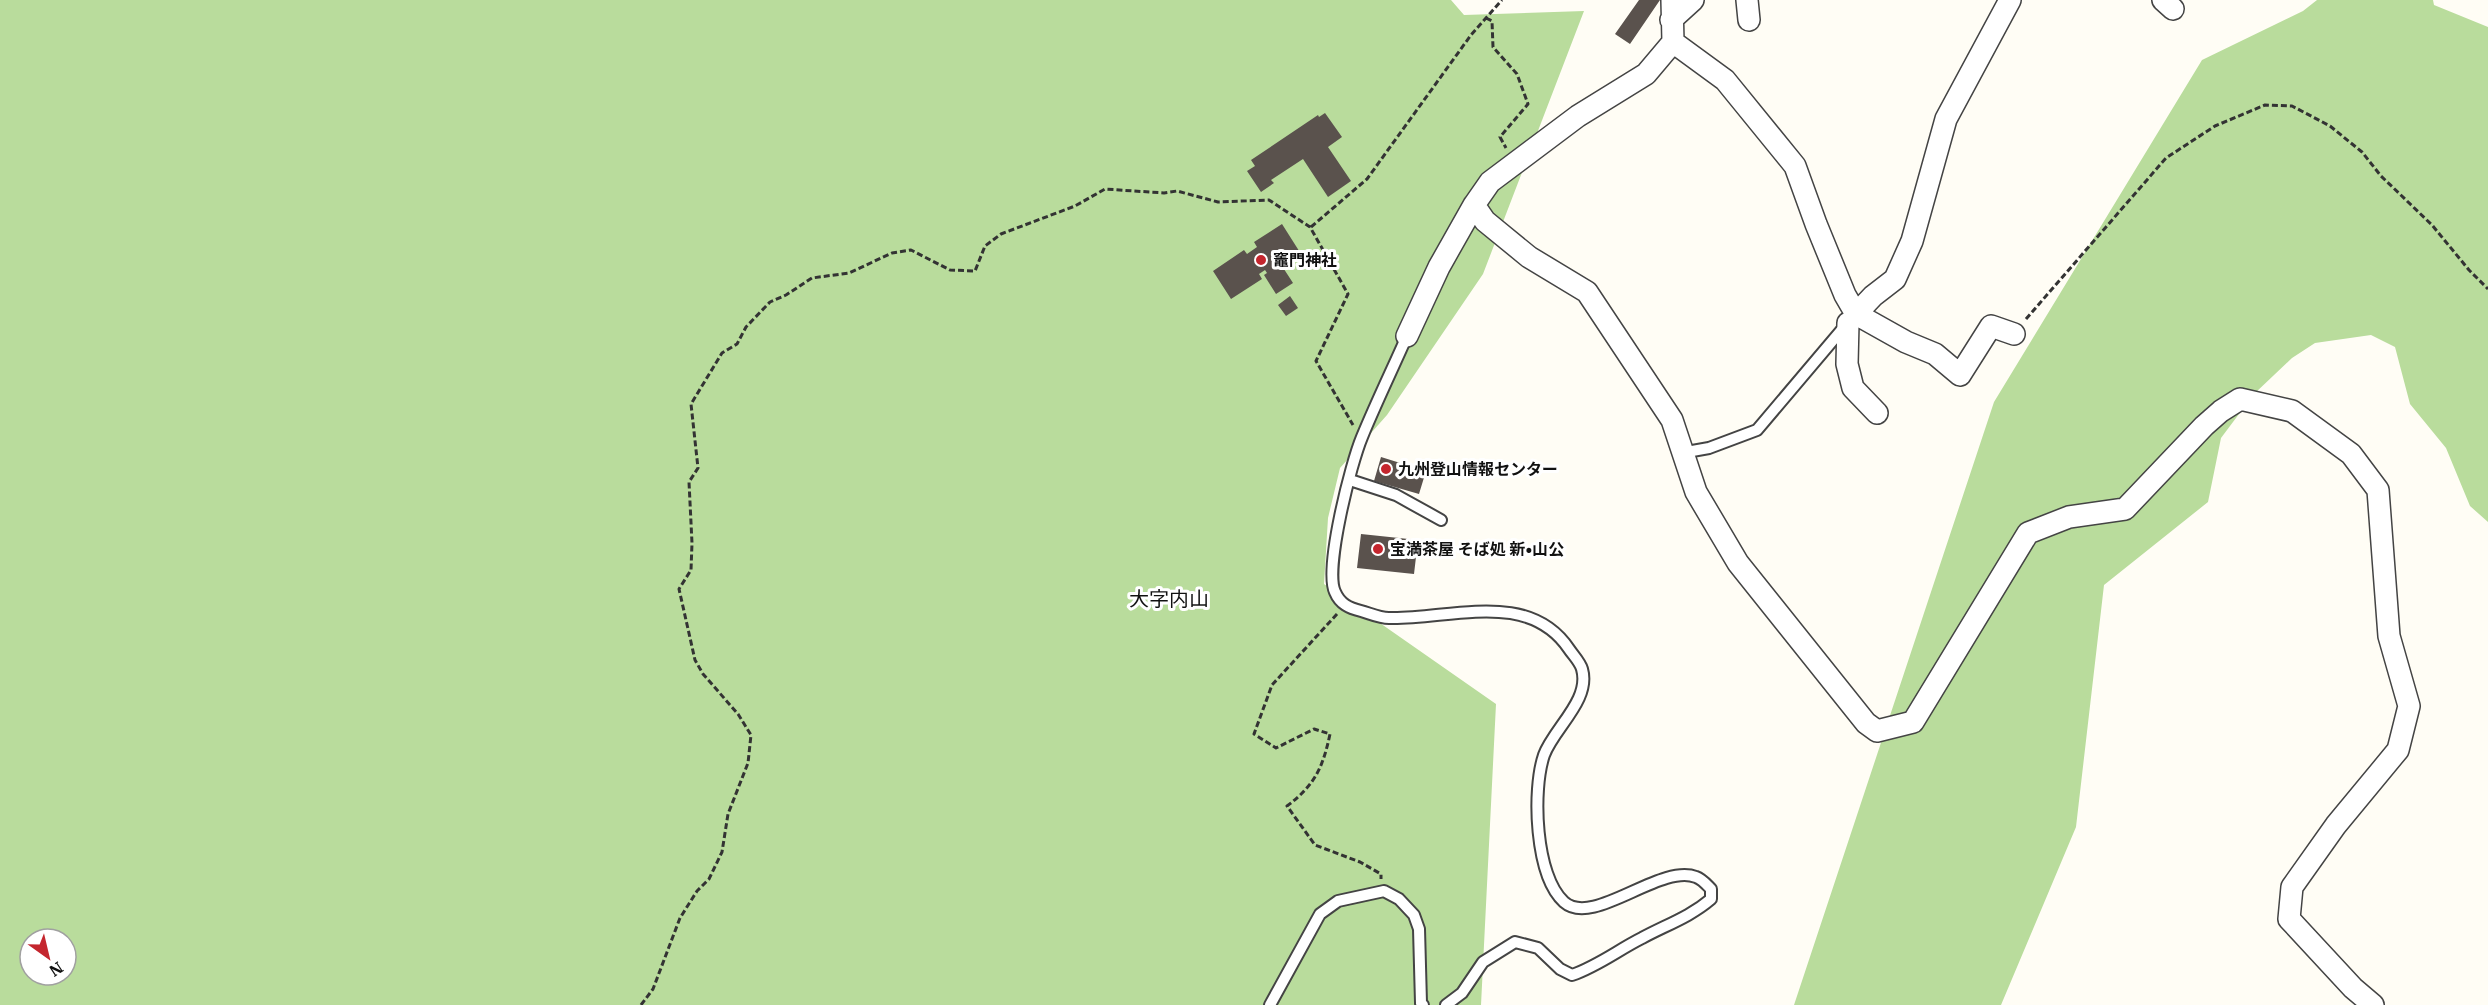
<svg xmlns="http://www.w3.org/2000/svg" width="2488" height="1005" font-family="'IBM Plex Serif','Noto Sans JP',serif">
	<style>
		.forest { fill: #b9dc9c; fill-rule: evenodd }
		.building { fill: #5a524d }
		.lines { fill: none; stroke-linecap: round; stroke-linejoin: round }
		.service-casing { stroke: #444; stroke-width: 14 }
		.minor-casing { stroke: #444; stroke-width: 24 }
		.path { stroke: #333; stroke-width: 3; stroke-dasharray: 6 3; stroke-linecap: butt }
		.service { stroke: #fff; stroke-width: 10 }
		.minor { stroke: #fff; stroke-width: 21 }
		.poi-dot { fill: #c4262e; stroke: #fff; stroke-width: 2 }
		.labels { text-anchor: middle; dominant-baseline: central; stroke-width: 6; stroke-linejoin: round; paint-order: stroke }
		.poi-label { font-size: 16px; font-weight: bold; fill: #111; stroke: #fff; text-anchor: start }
		.quarter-label { font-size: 20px; fill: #111; stroke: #fff }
	</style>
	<rect width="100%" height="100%" fill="#fffdf5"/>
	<!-- forest -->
	<path class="forest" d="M0,0H1451L1464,15L1584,11L1483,274L1387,415L1340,468L1328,518L1324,584L1496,704L1481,1005H0ZM30,939H66V975H30Z
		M2317,0H2433L2434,5L2488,27V522L2470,506L2446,448L2410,404L2395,347L2371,335L2315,343L2292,358L2254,394L2221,438L2208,502L2104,585L2076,827L2001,1005H1794L1994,402L2202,60L2303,11Z"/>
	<!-- building -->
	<path class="building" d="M1639,0H1660L1630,44L1615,34Z
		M1325,113L1342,137L1328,147L1351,181L1328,197L1303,159L1271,180L1274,183L1261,192L1247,171L1255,166L1251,160L1318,115L1319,117Z
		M1282,224L1301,254L1282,266L1293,283L1276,294L1264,275L1267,273L1265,270L1259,274L1262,279L1231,299L1213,271L1244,250L1247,254L1257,247L1254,242Z
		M1290,296L1298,308L1286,316L1278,305Z
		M1381,457L1426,471L1419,494L1374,481Z
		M1361,534L1418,540L1414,574L1357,568Z"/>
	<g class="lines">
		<!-- service casing -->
		<g class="service-casing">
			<path id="service" d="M1407,336C1392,370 1376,403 1362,437C1351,463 1324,569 1335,592C1340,604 1349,608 1361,611C1369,613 1379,618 1389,618C1448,620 1528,588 1569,649C1573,655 1580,662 1582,669C1591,700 1554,728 1544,755C1532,790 1535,876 1564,902C1593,928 1660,863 1696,877C1702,879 1707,885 1711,889V899C1690,917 1666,925 1642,938C1618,950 1598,966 1572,975L1560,969L1538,948L1515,942L1483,962L1462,993L1446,1005
				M1681,453L1709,448L1757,430L1845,326
				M1350,480L1396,495L1441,520
				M1270,1005L1320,914L1338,901L1384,891L1399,899L1414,915L1419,929L1421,1003L1423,1005"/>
		</g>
		<!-- minor casing -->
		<g class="minor-casing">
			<path id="minor" d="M1747,0L1749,20
				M2163,0L2173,9
				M1671,20L1693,0
				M1673,42L1725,80L1795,166L1816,224L1845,295L1856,314L1906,342L1935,354L1960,375L1991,326L2014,334
				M1474,205L1485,221L1529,257L1587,292L1672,420L1696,492L1738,563L1866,723L1877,731L1913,722L2028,533L2069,517L2125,509L2204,426L2221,411L2240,399L2292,411L2351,454L2378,490L2389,636L2409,706L2398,750L2336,825L2292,887L2289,919L2353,988L2373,1005
				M1856,314L1873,296L1895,279L1912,241L1946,119L2010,0
				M1848,323L1847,364L1853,388L1877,413
				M1407,336L1439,267L1474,205L1490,182L1578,116L1646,74L1673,42L1672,0"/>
		</g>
		<!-- path -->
		<path class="path" d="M1486,18L1492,21L1493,47L1517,74L1528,104L1500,137L1506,148
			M1311,227L1367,179L1471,35L1502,0
			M2026,319L2166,158L2215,126L2265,105L2292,106L2330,126L2362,152L2381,176L2432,225L2469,270L2488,289
			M1337,614L1272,685L1254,734L1276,748L1314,729L1330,734C1323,767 1315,785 1287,806L1315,845L1360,862L1381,874V879
			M641,1005L653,989L680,918L697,891L709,879L722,852L728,814L748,763L751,735L738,714L703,674L695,660L679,589L691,570L692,543L689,482L698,468L691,404L722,353L737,344L746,327L770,302L786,295L812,278L849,273L892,253L911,250L950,270L975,271L985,246L1001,234L1075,206L1105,189L1164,193L1177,191L1218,202L1269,200L1310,227L1348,294L1316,361L1353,425"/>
		<!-- service -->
		<use href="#service" class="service"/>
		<!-- minor -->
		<use href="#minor" class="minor"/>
	</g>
	<!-- markers -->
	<g class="poi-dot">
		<circle cx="1261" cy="260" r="6"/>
		<circle cx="1386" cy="469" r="6"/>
		<circle cx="1378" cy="549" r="6"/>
	</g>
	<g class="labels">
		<!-- poi labels -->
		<g class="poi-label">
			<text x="1273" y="260">竈門神社</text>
			<text x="1398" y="469">九州登山情報センター</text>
			<text x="1390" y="549">宝満茶屋 そば処 新•山公</text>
		</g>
		<!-- quarter labels -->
		<g class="quarter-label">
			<text x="1169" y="598">大字内山</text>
		</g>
	</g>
	<!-- north arrow -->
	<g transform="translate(48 957) rotate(146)"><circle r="28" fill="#ffffff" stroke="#a0a0a0" stroke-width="1.5"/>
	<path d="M0-4.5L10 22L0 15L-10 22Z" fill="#c4262e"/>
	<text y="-9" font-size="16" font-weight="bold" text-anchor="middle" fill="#111111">N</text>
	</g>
</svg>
